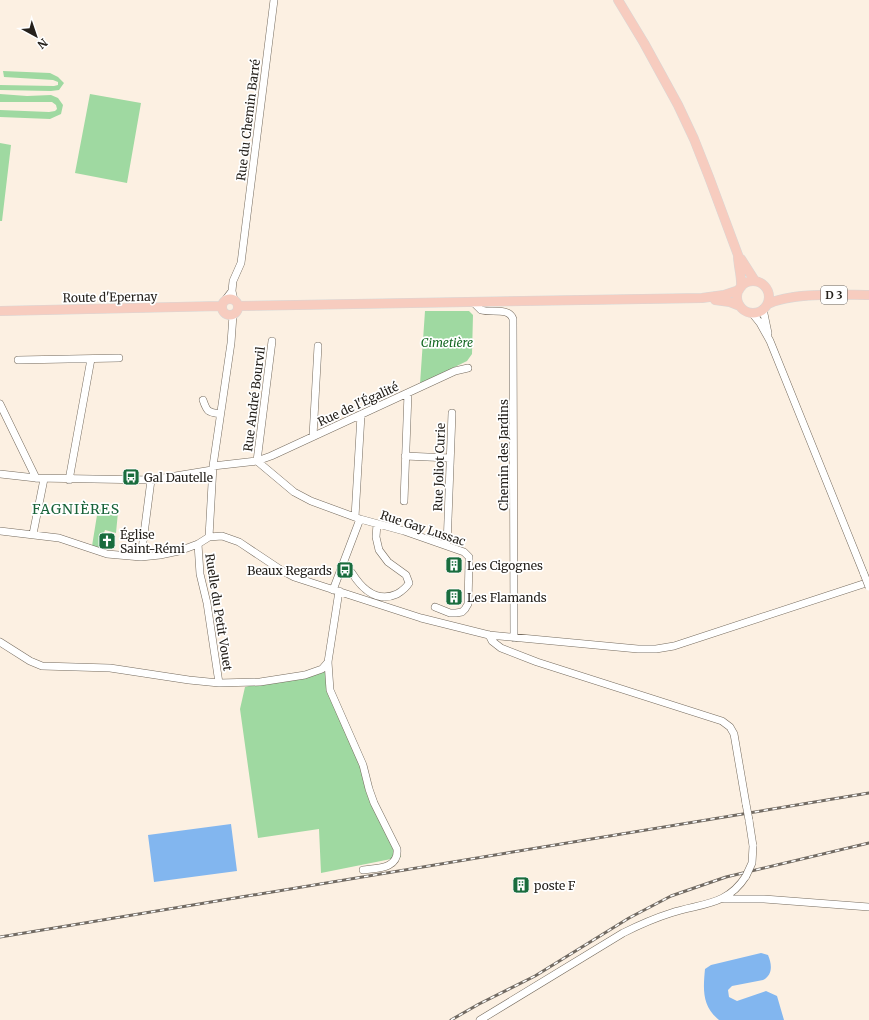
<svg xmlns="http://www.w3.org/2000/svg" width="869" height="1020" font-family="Merriweather,serif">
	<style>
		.green { fill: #9fd9a1 }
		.water { fill: #82b6ef }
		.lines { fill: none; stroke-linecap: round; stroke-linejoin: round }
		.minor-casing { stroke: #756b5e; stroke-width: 8 }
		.major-casing { stroke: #d8d7d6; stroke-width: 10 }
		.minor { stroke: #fff; stroke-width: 7 }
		.major { stroke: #f7ccbf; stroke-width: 9 }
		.rail-casing { stroke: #716a62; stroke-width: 3 }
		.rail { stroke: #fff; stroke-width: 1.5; stroke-dasharray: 4.5; stroke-linecap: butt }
		.minor-bridge-casing { stroke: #756b5e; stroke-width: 8; stroke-linecap: butt }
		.minor-bridge { stroke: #fff; stroke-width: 7 }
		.labels { text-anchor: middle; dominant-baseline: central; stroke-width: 3.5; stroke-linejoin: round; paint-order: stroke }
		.shield { fill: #fff; stroke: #666460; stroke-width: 1 }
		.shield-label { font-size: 11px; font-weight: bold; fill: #25211c }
		.street-label { font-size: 12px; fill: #25211c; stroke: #fff }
		.park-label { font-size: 12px; font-style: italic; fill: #156823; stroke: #fff }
		.poi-label { font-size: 12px; fill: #25211c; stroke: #fff; text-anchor: start }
		.quarter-label { font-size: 14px; letter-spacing: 1px; fill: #186339; stroke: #fff }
	</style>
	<rect width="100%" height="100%" fill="#fcf0e2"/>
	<!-- green -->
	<path class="green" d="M3,71L50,73L58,77L64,83L59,90L51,91L0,90V85L54,86L58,85V82L53,80L4,77Z
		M0,94L27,96L51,95L58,98L63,105L61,114L50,119L0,117V110L49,112L55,111L57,109L56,105L52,102H0Z
		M90,94L141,103L127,183L75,173Z
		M0,143L11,145L2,221H0Z
		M425,311H469L473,315L472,354L467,361L420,384Z
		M98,509L118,512L116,533L105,530L99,549L92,546Z
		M324,667L385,824L401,857L321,873L319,829L258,838L240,709L245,687Z"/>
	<!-- water -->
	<path class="water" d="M231,824L237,871L154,882L148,835Z
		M761,953L768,955C772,964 773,975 763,980L732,986L728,990L729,997L737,1001L766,991L777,996L784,1020H719C702,1006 703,990 705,969L711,965Z"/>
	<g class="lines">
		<!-- minor casing -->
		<g class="minor-casing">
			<path id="minor" d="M232,291L233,281L241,263L274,0
				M226,299L232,291L234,300
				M473,302L481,310C491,313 509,307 513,319L514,638
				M763,309L768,333
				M752,313L760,323L770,341L864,574
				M272,341L257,461L271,456L455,371L468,368
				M18,360L119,358
				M203,400C207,412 208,412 220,414
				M0,404L36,478
				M313,436L318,346
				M405,456L450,458
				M213,466L257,461L294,492L311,501L360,519L404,531L464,552L469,557V561L468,604L465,609L462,612L456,613H450L435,607
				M0,474L36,478L151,480L212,470
				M69,480L91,359
				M404,501L408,393
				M355,517L361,415
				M0,531L59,538L107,554L141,557L160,555L179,551L198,544L209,537L222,536L239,542L281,570L294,577L421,618L489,635L638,649H656L674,646L869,582
				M33,534L44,479
				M209,537L213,466L231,343L233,315
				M198,544L200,574L207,603L219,683
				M447,546L452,413
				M141,557L151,480
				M352,573C362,589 377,603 397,594C402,591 406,588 409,583L406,575L388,562L379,550L376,537L377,524
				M333,590L360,519
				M339,591L328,662L330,690L363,765L369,789L374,803L397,849C399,869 377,868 363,870
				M489,635L492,641L501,648L537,662L722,721L730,727L734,734L746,804
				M0,642L30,661L42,666L110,668L189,680L219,683L260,682L305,675L322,669L328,662
				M749,820L753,846
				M724,899H764L869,907
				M480,1020L623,933C639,925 655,918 671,913C702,903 727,906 746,876"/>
		</g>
		<!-- major casing -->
		<g class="major-casing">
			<path id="major" d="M618,0L644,43L678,105L694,139L709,177L738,255C738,266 742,276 741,287
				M741,259L755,281
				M737 297a16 16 0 1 1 32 0a16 16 0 1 1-32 0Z
				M222 307a8 8 0 1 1 16 0a8 8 0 1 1-16 0Z
				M715,300L730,302L740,306
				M768,304C792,292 841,295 869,295
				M239,306L702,298L724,295L739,290
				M0,311L221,306"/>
		</g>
		<!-- minor -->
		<use href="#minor" class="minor"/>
		<!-- major -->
		<use href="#major" class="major"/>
		<!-- rail casing -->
		<g class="rail-casing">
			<path id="rail" d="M0,937L869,793
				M451,1020L479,1004L535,976L629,918L671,896L726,877L869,843"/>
		</g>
		<!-- rail -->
		<use href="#rail" class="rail"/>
		<!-- minor-bridge casing -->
		<g class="minor-bridge-casing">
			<path id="minor-bridge" d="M864,574L869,587
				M746,804L749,820
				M746,876L752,863L753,846"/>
		</g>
		<!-- minor-bridge -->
		<use href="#minor-bridge" class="minor-bridge"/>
	</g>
	<!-- icons -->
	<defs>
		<g id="bus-square" transform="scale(0.9)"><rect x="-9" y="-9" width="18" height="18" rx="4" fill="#196c3d" stroke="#fff"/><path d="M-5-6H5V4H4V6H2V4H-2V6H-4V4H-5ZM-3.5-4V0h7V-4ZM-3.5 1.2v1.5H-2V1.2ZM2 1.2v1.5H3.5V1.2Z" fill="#fff"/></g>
		<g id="church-square" transform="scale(0.9)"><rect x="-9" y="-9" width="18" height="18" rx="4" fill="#196c3d" stroke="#fff"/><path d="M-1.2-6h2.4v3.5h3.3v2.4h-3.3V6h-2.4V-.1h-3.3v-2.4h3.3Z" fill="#fff"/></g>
		<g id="building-square" transform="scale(0.9)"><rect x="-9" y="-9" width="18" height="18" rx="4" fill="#196c3d" stroke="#fff"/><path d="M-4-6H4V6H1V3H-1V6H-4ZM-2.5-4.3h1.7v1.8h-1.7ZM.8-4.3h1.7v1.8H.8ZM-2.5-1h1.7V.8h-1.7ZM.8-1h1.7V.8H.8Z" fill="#fff"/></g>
	</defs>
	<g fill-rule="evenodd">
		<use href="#bus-square" x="131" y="477"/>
		<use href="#church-square" x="107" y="541"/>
		<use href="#building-square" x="454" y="565"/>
		<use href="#bus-square" x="345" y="570"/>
		<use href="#building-square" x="454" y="597"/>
		<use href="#building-square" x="521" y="885"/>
	</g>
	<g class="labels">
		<!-- shield labels -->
		<rect class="shield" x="821" y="286" width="26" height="18" rx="3"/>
		<g class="shield-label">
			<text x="834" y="295">D 3</text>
		</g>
		<!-- street labels -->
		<g class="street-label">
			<text transform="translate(248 120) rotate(-83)">Rue du Chemin Barré</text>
			<text transform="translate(110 297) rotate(-1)">Route d'Epernay</text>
			<text transform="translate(254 399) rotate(-83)">Rue André Bourvil</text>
			<text transform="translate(358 404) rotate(-25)">Rue de l'Égalité</text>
			<text transform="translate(503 455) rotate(-90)">Chemin des Jardins</text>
			<text transform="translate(439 467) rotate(-88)">Rue Joliot Curie</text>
			<text transform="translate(423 528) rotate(18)">Rue Gay Lussac</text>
			<text transform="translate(219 612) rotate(81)">Ruelle du Petit Vouet</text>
		</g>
		<!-- park labels -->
		<g class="park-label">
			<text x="447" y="342">Cimetière</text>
		</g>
		<!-- poi labels -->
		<g class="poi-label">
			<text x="144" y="477">Gal Dautelle</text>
			<text x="120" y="534">Église<tspan x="120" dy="14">Saint-Rémi</tspan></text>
			<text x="467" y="565">Les Cigognes</text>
			<text x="332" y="570" text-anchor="end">Beaux Regards</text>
			<text x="467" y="597">Les Flamands</text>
			<text x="534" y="885">poste F</text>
		</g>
		<!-- quarter labels -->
		<g class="quarter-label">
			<text x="76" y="509">FAGNIÈRES</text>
		</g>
	</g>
	<!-- north arrow -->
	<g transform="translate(36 36) rotate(140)" stroke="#ffffff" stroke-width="3" paint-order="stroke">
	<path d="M0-3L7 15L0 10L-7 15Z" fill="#25211c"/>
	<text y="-6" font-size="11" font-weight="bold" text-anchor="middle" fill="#25211c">N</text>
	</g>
</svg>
